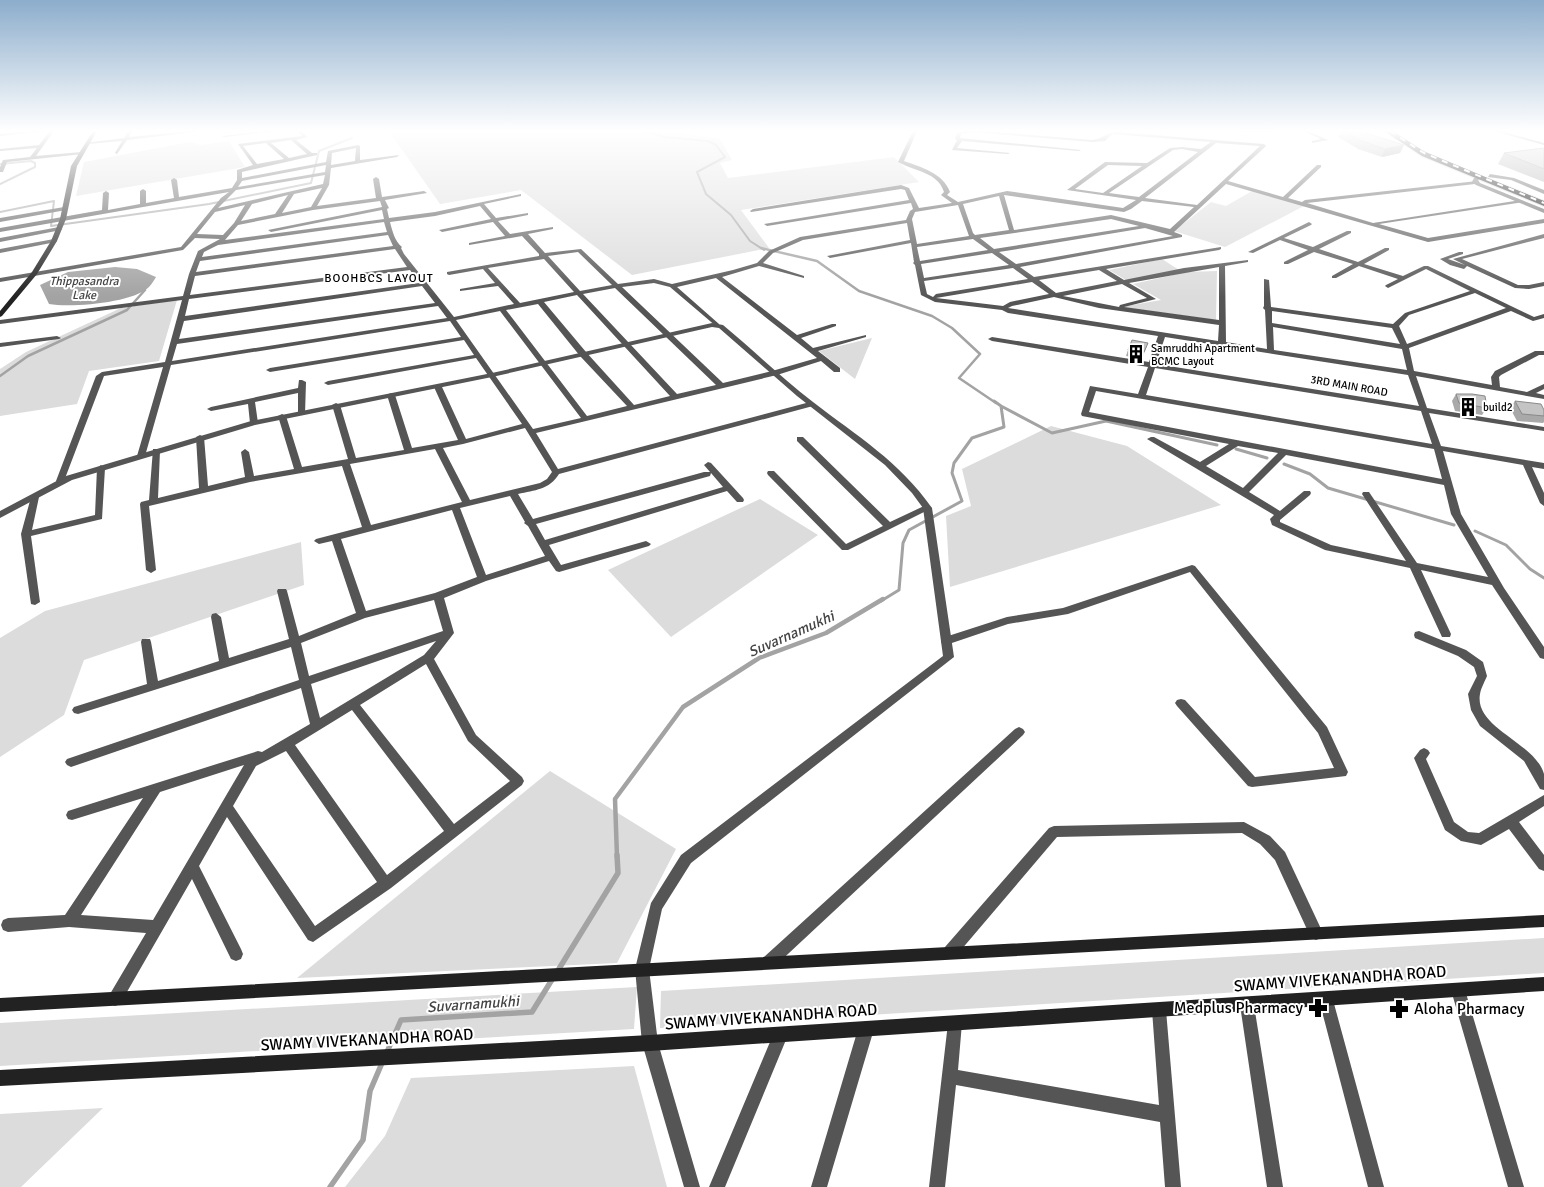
<svg xmlns="http://www.w3.org/2000/svg" width="1544" height="1187" font-family="Signika,sans-serif">
	<style>
		.green { fill: #dcdcdc }
		.water { fill: #a3a3a3 }
		.lines { fill: none; stroke-linecap: round; stroke-linejoin: round }
		.stream-far4 { stroke: #a3a3a3; stroke-width: 2 }
		.stream-far3 { stroke: #a3a3a3; stroke-width: 2.5 }
		.stream-far2 { stroke: #a3a3a3; stroke-width: 3 }
		.stream-far1 { stroke: #a3a3a3; stroke-width: 4.5 }
		.stream { stroke: #a3a3a3; stroke-width: 5.5 }
		.trunk-casing { stroke: #dbdbdb; stroke-width: 2 }
		.minor { fill: #555; fill-rule: evenodd }
		.tertiary { fill: #555; fill-rule: evenodd }
		.secondary { fill: #222; fill-rule: evenodd }
		.trunk { fill: #000; fill-rule: evenodd }
		.rail-casing { stroke: #000; stroke-width: 3 }
		.rail { stroke: #fff; stroke-width: 2; stroke-dasharray: 6; stroke-linecap: butt }
		.wall { fill: #a9a9a9 }
		.shaded-wall { fill: #898989 }
		.building { fill: #c4c4c4; stroke: #898989 }
		.labels { text-anchor: middle; dominant-baseline: central; stroke-width: 4; stroke-linejoin: round; paint-order: stroke }
		.far-poi-label { font-size: 11px; fill: #000; stroke: #fff; text-anchor: start }
		.far-street-label { font-size: 11px; fill: #000; stroke: #fff }
		.far-neighbourhood-label { font-size: 12px; letter-spacing: 1px; fill: #000; stroke: #fff }
		.far-water-label { font-size: 12px; font-style: italic; fill: #444; stroke: #fff }
		.water-label { font-size: 15px; font-style: italic; fill: #444; stroke: #fff }
		.near-street-label { font-size: 16px; fill: #000; stroke: #fff }
		.near-poi-label { font-size: 16px; fill: #000; stroke: #fff; text-anchor: end }
	</style>
	<rect width="100%" height="100%" fill="#fff"/>
	<!-- green -->
	<path class="green" d="M389,131H669L720,139L732,160L720,163L728,178L894,157L919,182L741,210L769,248L632,275L521,190L440,204Z
		M229,141L245,167L76,196L84,162L190,142L200,145Z
		M1252,191L1304,206L1225,247L1174,231L1211,202L1226,206Z
		M1162,259L1179,270L1126,280L1109,270Z
		M1217,271L1216,320L1121,307L1161,300L1133,284L1187,272Z
		M177,300L159,361L89,371L77,404L0,416V369L26,352L121,308Z
		M872,338L855,379L819,351Z
		M1051,426L1127,446L1221,505L950,587L946,516L971,506L962,469Z
		M760,499L818,535L671,637L608,570Z
		M301,542L304,585L84,660L64,715L0,757V638L45,611Z
		M550,771L676,849L617,963L297,978Z
		M1544,938V973L660,1028L661,991Z
		M637,987L634,1029L0,1066V1023Z
		M634,1066L667,1187H345L385,1136L411,1078Z
		M103,1108L21,1187H0V1114Z"/>
	<!-- water -->
	<path class="water" d="M115,267L137,269L156,277C154,280 152,284 149,287C133,303 71,308 49,304L40,285L68,272Z"/>
	<g class="lines">
		<!-- stream-far4 -->
		<path class="stream-far4" d="M646,131L664,137L708,141L716,145L725,157L697,172L706,194L731,215L750,241L764,250
			M0,164L31,161L35,163V167L0,184
			M0,212L54,201L51,226L209,204L311,183L319,151L352,138"/>
		<!-- stream-far3 -->
		<path class="stream-far3" d="M761,248L817,261L859,291L932,316L952,328L980,354L959,378L996,403
			M0,376L28,356L127,310L145,290"/>
		<!-- stream-far2 -->
		<path class="stream-far2" d="M1001,406L1052,433L1106,421L1217,445
			M1236,449L1267,458
			M1284,464L1310,474L1328,488L1454,525
			M1475,531L1506,545L1530,569L1544,578
			M881,601L899,590L903,543L909,530L962,501L952,473L954,463L972,438L1004,427L1001,406L994,401"/>
		<!-- stream-far1 -->
		<path class="stream-far1" d="M617,857L615,799L683,707L759,658L826,633L883,599"/>
		<!-- stream -->
		<path class="stream" d="M557,972L618,873L617,855
			M387,1052L401,1020L532,1012L553,978
			M330,1187L363,1140L370,1091L382,1063"/>
		<!-- trunk casing -->
		<g class="trunk-casing">
			<path id="trunk" d="M1384,131H1391L1426,154L1544,201V206L1422,156Z"/>
		</g>
		<!-- minor -->
		<path class="minor" d="M33,131H46L0,136V134Z
			M50,131H54L36,156L81,152L83,154L7,162L3,172H0V167L3,160L30,157L37,148L0,151V149L39,145Z
			M128,131H132L129,137L192,131H203L127,140L117,154L115,153L122,141L87,144L85,143L124,138Z
			M264,131H276L224,137L222,136Z
			M298,131H302L307,137L296,140L312,153H317V155L242,172V178L326,162L328,151L358,145L360,146V160L399,155L397,157L331,168L329,185L317,206L376,198L373,179L376,177L379,179L382,197L424,191L427,193L385,200L389,208L387,209L389,218L435,212L521,194V196L484,204L496,218L528,213V215L498,221L510,234L553,227V229L528,234L545,253L581,249L618,284L654,279L672,284L733,270L757,263L769,251L800,237L906,220L910,211L913,209L911,203L767,226L764,224L909,200L905,190L901,189L751,212L750,211L753,209L901,185L909,188L919,208L952,203L941,195L944,192C938,172 914,171 898,162L913,131H917L904,161C921,167 943,173 950,192L947,195L958,202L1007,191L1123,208L1136,200L1067,190L1105,162L1147,163L1170,148L1182,147L1201,149L1211,142L1112,134L1105,141L1093,142L972,132L961,134L960,138L1081,150L1079,151L962,141L957,148L1010,153L1008,154L952,150L957,140L955,139L957,133L966,131H984L1093,140C1104,138 1107,132 1117,132L1264,144L1266,146L1228,181L1283,197L1317,165H1321V167L1288,198L1302,202L1305,200L1477,181V183L1475,184L1307,203L1373,223L1521,200L1524,202L1379,224L1428,238L1544,219V223L1428,242L1226,184L1174,232L1182,235V237L1020,267L1034,277L1221,247V249L1219,250L1106,269L1124,280L1184,268L1248,260V262L1225,266L1226,342L1267,349L1265,310L1263,308L1264,306V279L1269,280L1271,307L1393,324L1405,313L1470,291L1426,269L1388,288L1385,286L1386,285L1398,279L1359,266L1336,278H1332V276L1353,264L1314,252L1288,264H1284V262L1308,250L1280,240L1253,253L1248,252L1309,222L1312,224L1311,225L1284,238L1313,247L1347,231H1351V233L1319,249L1358,262L1385,248H1389V250L1364,264L1403,276L1424,266H1428L1534,317L1544,314V318L1533,321L1511,311L1409,348L1414,371L1492,385L1491,377L1495,371L1535,351H1544V355H1539L1501,375L1499,377L1500,387L1527,392L1544,384V389L1536,393L1544,395V399L1416,376L1427,408L1544,427V431L1429,413L1441,446L1544,463V469L1532,467L1544,493V506L1540,503L1523,465L1443,451L1461,514L1504,588L1544,647V659L1540,658L1492,585L1421,570L1451,634L1450,637H1442L1410,568L1325,550L1272,525L1270,519L1274,515L1147,439L1151,437H1154L1200,462L1229,444L1082,416L1081,414L1090,386L1138,394L1148,367L992,341L988,339L992,337L1149,362L1158,336L1008,313L1002,310L935,302L921,295L915,265L913,263L914,262L911,243L830,258L827,256L910,240L907,223L803,240L773,253L763,263L804,276V278L759,266L722,277L797,335L832,324H836V326L801,338L813,348L866,335V337L818,351L840,368V372H834L821,361L777,375L536,433L558,469L810,402H813V406L559,474C549,490 535,490 518,494L533,519L704,472H710L704,465L708,462L711,463L743,498L744,500L743,502H737L727,491L549,545L561,565L646,541L651,544L649,546L559,572L556,571L549,561L486,581L444,598L454,633L434,659L476,735L522,777L524,781L522,785L391,888L313,942L308,940L227,817L199,866L241,949L243,954L241,959L236,961L231,959L192,879L120,1004L115,1006L110,1004L108,999L110,994L146,933L69,927L8,932L3,930L1,925L3,920L8,918L65,915L143,798L72,820L68,819L66,815L68,811L258,751L262,752L310,724L301,688L71,767L67,765L65,762L67,759L299,680L291,647L78,714L74,713L72,710L74,707L147,684L141,642L142,639H150L151,642L158,681L219,661L211,617L212,614L216,613L221,617L229,658L289,639L277,591L278,589H286L287,591L299,636L356,613L332,541L319,544L314,541L316,539L362,527L342,466L250,482L149,506L156,570L151,573L146,570L140,504L141,502L149,500L153,449H159L160,451L158,498L199,488L196,437L200,435L204,437L208,486L245,477L241,452L245,449L249,452L254,476L294,469L278,416L282,414L286,416L302,467L348,459L332,405L336,403L340,405L356,458L404,450L387,395L391,393L395,395L412,448L458,440L434,387L438,385L442,387L466,439L522,424L476,358L328,385L324,383L328,381L474,355L464,340L270,372L266,370L270,368L461,337L450,321L171,365L145,456L141,459L137,456L163,367L104,376L64,481L60,484L57,483L56,481L96,376L102,372L165,362L182,300L0,324V320L183,296L189,274L198,251L220,239L195,238L183,250L0,282V278L181,247L221,198L229,192L0,232V228L102,210L103,193L106,191L109,193L108,210L140,204V191L143,189L146,191V203L174,198L171,180L174,178L177,180L179,197L232,188L237,180V170L253,165L238,144L302,136ZM291,140L307,154L289,158L271,143ZM266,143L284,159L257,164L243,146ZM1216,143L1260,146L1197,205L1145,198ZM356,148L355,161L331,165L332,153ZM1182,149L1198,152L1139,197L1109,193L1173,150ZM326,165L325,172L238,187L242,181ZM1108,165L1142,166L1103,193L1075,189ZM325,175L323,184L218,208L236,190ZM322,188L311,207L282,213L294,194ZM288,195L275,214L241,221L252,204ZM1004,195L1124,212L1131,209L1142,201L1194,207L1170,229L1111,215L1014,230ZM999,196L1009,230L975,235L973,233L963,204ZM380,201L382,207L268,230L271,232L382,210L384,219L225,240L238,225L313,210ZM245,205L234,223L223,235L197,234L215,212ZM958,205L969,236L917,244L912,219L915,212ZM480,206L491,219L439,230L442,232L493,222L505,236L469,243V245L522,236L539,254V256L447,272V274L449,275L483,269L495,283L460,289V291L498,286L514,304L454,317L404,254L401,248L402,247C395,242 392,230 390,222L435,216ZM1111,219L1139,226L994,249L980,238ZM384,222L387,232L202,257L204,252L218,245ZM1145,228L1173,236L1016,264L999,252ZM388,235L393,246L196,272L200,261ZM973,239L988,250L920,261L917,247ZM395,249L407,267L190,295L195,276ZM578,252L612,285L580,291L548,256ZM992,253L1009,265L924,278L921,264ZM544,259L574,292L520,303L488,268ZM1219,267V320L1124,307L1156,299L1129,283ZM1013,268L1028,279L936,294L933,297L927,294L924,281ZM410,270L419,283L185,316L189,299ZM1099,270L1117,281L1056,293L1039,280ZM716,278L817,358L772,371L723,383L622,287L654,283L670,287L717,327L719,326V324L677,287ZM1032,282L1049,294L1010,302L1003,306L936,298ZM1122,284L1147,298L1120,305L1119,307L1063,296ZM422,286L435,303L179,339L184,321ZM615,288L716,385L677,394L583,294ZM1475,293L1506,308L1407,344L1399,326L1409,315ZM577,295L670,396L634,405L586,352L544,302ZM1054,297L1099,308L1219,325L1218,341L1008,308L1012,306ZM538,304L580,356L627,406L587,416L506,310ZM438,306L447,318L172,361L177,344ZM500,311L581,418L533,429L456,320ZM1272,311L1392,328L1400,344L1272,323ZM1273,327L1402,349L1407,370L1274,350ZM1165,337L1408,375L1419,406L1156,364ZM1155,368L1421,411L1432,444L1146,395ZM1096,391L1434,449L1442,479L1089,412ZM525,428L552,472L547,479L540,483L470,500L443,448L463,444ZM1238,446L1278,453L1243,488L1206,466ZM435,449L462,502L371,525L350,464ZM1286,455L1444,485L1451,514L1488,577L1417,563L1369,492H1363L1362,494L1406,561L1331,545L1280,522V520L1310,495L1311,493L1310,491H1304L1280,511L1249,492ZM711,473L723,487L545,540L536,524L710,476ZM510,496L525,522L524,523L528,526L545,556L486,575L460,508ZM452,510L477,577L435,593L366,611L341,539ZM434,600L443,631L309,676L301,643L365,618ZM436,641L424,655L320,718L311,684ZM426,664L468,741L510,781L454,824L360,705ZM352,710L444,831L387,875L295,745ZM286,751L377,882L315,926L233,806L256,766ZM244,765L153,920L81,915L160,792Z
			M1241,131H1274L1272,132H1243Z
			M1303,131H1308L1328,140L1312,143V141L1321,139Z
			M1494,131H1500L1544,143V145Z
			M64,207L66,208V210L0,222V218Z
			M59,227L62,229L61,230L0,242V238Z
			M1544,234V238L1462,259L1518,285H1529L1544,282V286L1529,289L1515,288L1467,266L1464,269L1450,265L1440,259L1459,252H1463V254L1448,259L1465,265L1453,259Z
			M54,239L57,241L56,242L0,253V249Z
			M57,336L61,338L59,339L0,347V343Z
			M299,380H302L306,382L305,414H299L298,412V393L255,402L258,423L254,425L250,423L248,404L211,411L207,409L211,407L298,388Z
			M797,437H803L890,522L924,506L927,505L932,508L848,550H842L768,475L767,473L768,471H774L846,544L883,526L797,441Z
			M101,465L105,468L102,519L31,536L40,602L35,605L31,604L21,534L31,497L35,494L39,497L32,530L95,515L97,468Z
			M1192,565L1195,566L1327,727L1348,772L1346,776L1252,787L1248,786L1177,706L1175,703L1177,700L1181,699L1185,700L1255,777L1334,768L1318,733L1190,572L1068,614L1008,624L946,645L942,644L941,641L942,638L1007,617L1063,608Z
			M1419,631L1466,650L1483,662L1487,676C1485,681 1481,688 1480,694C1474,728 1535,742 1544,774C1544,779 1544,785 1544,790L1540,789L1524,761L1480,726L1471,710L1468,694L1477,676L1474,667L1458,656L1415,638L1414,635L1415,632Z
			M1019,727L1023,729L1025,732L1023,735L774,967L769,969L764,967L762,962L764,957L1015,729Z
			M1424,748L1428,750L1430,753L1426,759L1454,822L1468,832L1479,833L1544,795V806L1519,822L1544,855V871L1539,869L1509,829L1481,845L1461,841L1445,830L1414,758L1420,750Z
			M1244,822L1270,836L1285,852L1323,933L1321,938L1316,940L1311,938L1275,860L1260,844L1242,833L1057,837L955,957L950,959L945,957L943,952L945,947L1049,828L1054,826Z
			M1458,983L1463,985L1465,990L1524,1187H1508L1451,990L1453,985Z
			M1326,993L1331,995L1333,1000L1384,1187H1368L1319,1000L1321,995Z
			M1247,998L1252,1000L1254,1005L1283,1187H1267L1240,1005L1242,1000Z
			M1159,1003L1164,1005L1166,1010L1181,1187H1165L1160,1122L956,1085L945,1187H929L948,1023L950,1018L955,1016L960,1018L962,1023L958,1070L1159,1105L1152,1010L1154,1005Z
			M866,1021L871,1024L874,1029L827,1187H811L858,1029L861,1024Z
			M780,1027L785,1030L788,1035L725,1187H709L775,1030Z"/>
		<!-- tertiary -->
		<path class="tertiary" d="M1490,174L1514,178L1544,190V194L1511,180L1488,177Z
			M1479,176L1482,178L1478,180L1480,183L1544,209V213L1476,185L1472,182L1474,178Z
			M712,323L723,325C753,350 782,378 813,402C857,436 899,461 932,508L954,657L691,863L662,909L649,969L658,1043L700,1187H684L642,1043L635,969L651,903L681,855L943,656L923,508L912,493L885,465L797,396L719,328L712,327L492,377L255,425L72,480L0,518V511L66,476L251,421L492,373Z"/>
		<!-- secondary -->
		<path class="secondary" d="M93,131H97L77,166L66,219L57,241L37,274L2,316L0,317V311L32,272L51,241L60,219L71,166Z
			M1544,915V927L0,1012V998Z
			M1544,977V991L650,1051L0,1086V1070L650,1035Z"/>
		<!-- trunk -->
		<use href="#trunk" class="trunk"/>
		<!-- rail casing -->
		<g class="rail-casing">
			<path id="rail" d="M1390,131L1424,153L1544,203"/>
		</g>
		<!-- rail -->
		<use href="#rail" class="rail"/>
	</g>
	<!-- wall -->
	<path class="wall" d="M1341,131H1359L1404,145L1400,153L1382,157L1358,149L1338,137Z
		M1544,148V182L1498,164L1504,153Z
		M1148,343L1142,359L1126,356L1128,350Z
		M1456,394L1487,408L1482,415L1455,411L1452,401Z
		M1515,401L1544,410V422L1543,423L1517,421L1510,408Z"/>
	<!-- shaded-wall -->
	<path class="shaded-wall" d="M1404,145L1400,153L1382,157L1385,149Z"/>
	<!-- building -->
	<path class="building" d="M1344,131H1359L1404,145L1385,149L1362,141Z
		M1544,148V169L1504,153Z
		M1132,340L1148,343L1144,352L1128,350Z
		M1456,394H1472L1485,396L1487,408L1459,403Z
		M1515,401L1541,404L1544,410V416L1522,414Z"/>
	<!-- sky -->
	<linearGradient id="sky" x2="0" y2="1"><stop stop-color="#8cadcc"/><stop offset="0.44" stop-color="#fff"/><stop offset="1" stop-color="#fff" stop-opacity="0"/></linearGradient>
	<rect width="1544" height="297" fill="url(#sky)"/>
	<!-- icons -->
	<defs>
		<g id="building-bare" transform="scale(1.5)"><path d="M-4-6H4V6H1V3H-1V6H-4ZM-2.5-4.3h1.7v1.8h-1.7ZM.8-4.3h1.7v1.8H.8ZM-2.5-1h1.7V.8h-1.7ZM.8-1h1.7V.8H.8Z" fill="#000" stroke="#fff" stroke-width="2.5" paint-order="stroke"/></g>
		<g id="pharmacy-bare" transform="scale(1.5)"><path d="M-2-6h4v4h4v4h-4v4h-4v-4h-4v-4h4Z" fill="#000" stroke="#fff" stroke-width="2.5" paint-order="stroke"/></g>
	</defs>
	<g fill-rule="evenodd">
		<use href="#building-bare" x="1136" y="354"/>
		<use href="#building-bare" x="1468" y="407"/>
		<use href="#pharmacy-bare" x="1318" y="1008"/>
		<use href="#pharmacy-bare" x="1399" y="1009"/>
	</g>
	<g class="labels">
		<!-- far-poi labels -->
		<g class="far-poi-label">
			<text x="1151" y="348">Samruddhi Apartment<tspan x="1151" dy="13">BCMC Layout</tspan></text>
			<text x="1483" y="407">build2</text>
		</g>
		<!-- far-street labels -->
		<g class="far-street-label">
			<text transform="translate(1349 386) rotate(10)">3RD MAIN ROAD</text>
		</g>
		<!-- far-neighbourhood labels -->
		<g class="far-neighbourhood-label">
			<text x="379" y="278">BOOHBCS LAYOUT</text>
		</g>
		<!-- far-water labels -->
		<g class="far-water-label">
			<text x="84" y="281">Thippasandra<tspan x="84" dy="14">Lake</tspan></text>
		</g>
		<!-- water labels -->
		<g class="water-label">
			<text transform="translate(791 634) rotate(-24)">Suvarnamukhi</text>
			<text transform="translate(473 1004) rotate(-4)">Suvarnamukhi</text>
		</g>
		<!-- near-street labels -->
		<g class="near-street-label">
			<text transform="translate(1340 979) rotate(-4)">SWAMY VIVEKANANDHA ROAD</text>
			<text transform="translate(771 1017) rotate(-4)">SWAMY VIVEKANANDHA ROAD</text>
			<text transform="translate(367 1040) rotate(-3)">SWAMY VIVEKANANDHA ROAD</text>
		</g>
		<!-- near-poi labels -->
		<g class="near-poi-label">
			<text x="1303" y="1008">Medplus Pharmacy</text>
			<text x="1414" y="1009" text-anchor="start">Aloha Pharmacy</text>
		</g>
	</g>
</svg>
